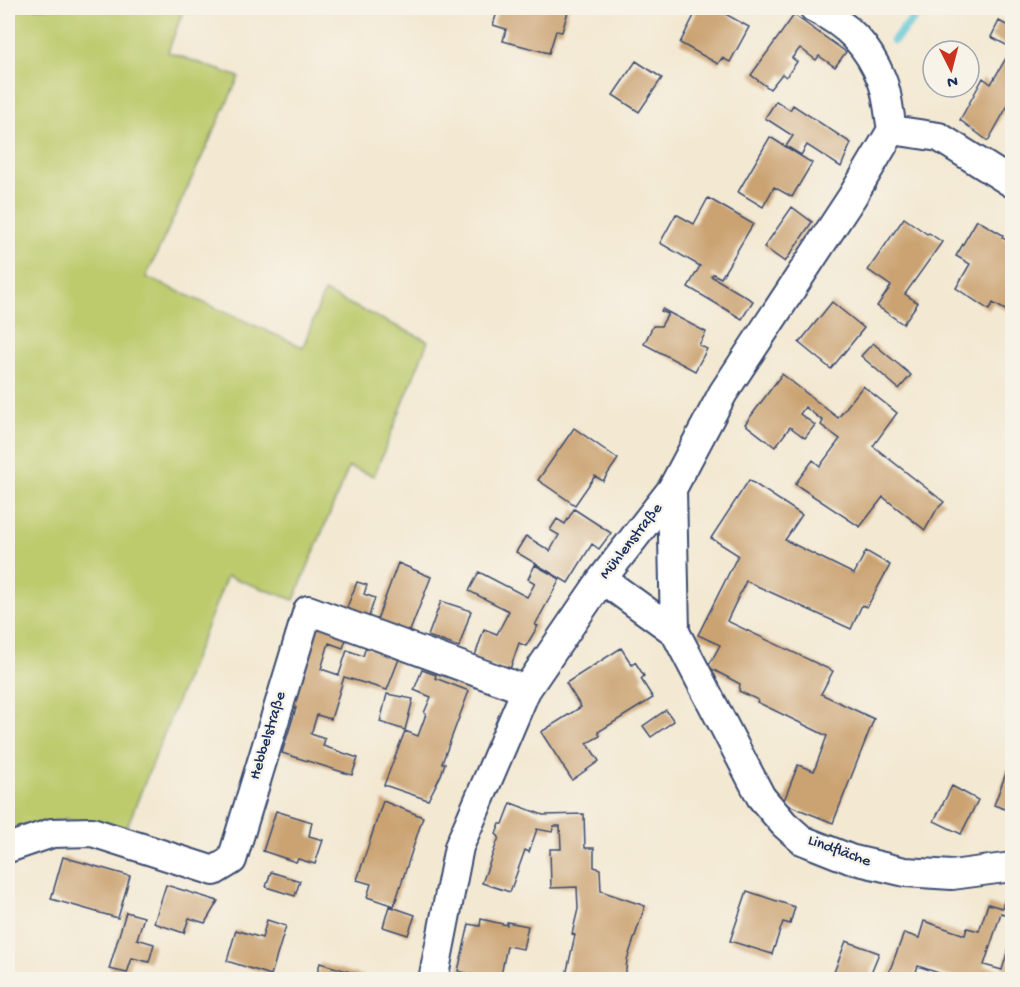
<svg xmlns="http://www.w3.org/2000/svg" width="1020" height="987" font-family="'Gochi Hand',sans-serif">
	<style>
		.green { fill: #bdcb6d; stroke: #6c7d66; stroke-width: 1.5 }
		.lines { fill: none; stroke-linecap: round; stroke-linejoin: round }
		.stream { stroke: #59c4d2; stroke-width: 9 }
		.building { fill: #cba372 }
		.minor-casing { stroke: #3b4b6f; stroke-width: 32 }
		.minor { stroke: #fff; stroke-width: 28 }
		.tram { stroke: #1b2f5e; stroke-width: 1.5 }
		.labels { text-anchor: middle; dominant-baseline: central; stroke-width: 4.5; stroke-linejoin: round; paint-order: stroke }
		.street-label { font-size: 16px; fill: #1b2f5e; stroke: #f7f3e8 }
	</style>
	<rect width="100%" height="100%" fill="#f7f3e8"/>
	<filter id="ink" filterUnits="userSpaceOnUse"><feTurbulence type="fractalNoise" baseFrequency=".0167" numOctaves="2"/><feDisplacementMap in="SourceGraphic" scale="12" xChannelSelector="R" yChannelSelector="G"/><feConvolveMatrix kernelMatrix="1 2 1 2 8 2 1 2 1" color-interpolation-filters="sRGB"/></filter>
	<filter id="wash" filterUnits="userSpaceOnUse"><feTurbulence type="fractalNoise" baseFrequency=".008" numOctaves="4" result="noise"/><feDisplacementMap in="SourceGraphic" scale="24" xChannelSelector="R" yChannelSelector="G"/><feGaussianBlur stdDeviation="1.35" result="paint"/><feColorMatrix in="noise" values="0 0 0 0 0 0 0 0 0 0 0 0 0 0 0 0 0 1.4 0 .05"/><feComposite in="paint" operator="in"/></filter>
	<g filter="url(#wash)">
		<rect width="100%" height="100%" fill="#f3e8d1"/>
		<!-- green -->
		<path class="green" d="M8,8H184L168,52L239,77L146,277L303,347L324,292L428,341L374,476L349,467L294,600L227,576L125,832L65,819L8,832Z"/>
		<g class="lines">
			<!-- stream -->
			<path class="stream" d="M894,40L923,8"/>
		</g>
		<g id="blocks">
			<!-- building -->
			<path class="building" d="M512,8H569L562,32L556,31L549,53L503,41L506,29L493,25L498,9L511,12Z
				M698,8H722L720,11L749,27L730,62L722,58L718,64L680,43Z
				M794,15L846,52L835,67L819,56L816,60L800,48L792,58L797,62L786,77L782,74L770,89L751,75Z
				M999,21L1012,28V98L988,141L960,120L983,78L991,84L1012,48L991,37Z
				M636,61L662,78L639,112L613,95Z
				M776,101L790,110L793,105L851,143L841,167L807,145L801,155L786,146L793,136L765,118Z
				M770,137L812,163L792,197L774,187L763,207L738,192Z
				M708,198L753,224L721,278L713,274L711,276L753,301L742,319L688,287L700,266L660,243L676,214L694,224Z
				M792,207L812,222L785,262L764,247Z
				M904,218L927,234L929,233L942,242L905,294L918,303L903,324L877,306L891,286L868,270Z
				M977,220L1003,235L1002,237L1006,240L1009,233L1012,235V301L1007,311L993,303L989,310L956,288L970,264L956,256Z
				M832,302L864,328L831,369L799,343Z
				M662,309L706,332L699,345L707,349L695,371L644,344L653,326H661L668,314L661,311Z
				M873,343L911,375L899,389L861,356Z
				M782,374L838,418L863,386L897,413L873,446L944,502L937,509L925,530L883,497L860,527L795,484L813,460L820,466L840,439L821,425L823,421L805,407L800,414L815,425L805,438L790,427L775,447L745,424Z
				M574,428L618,459L603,481L595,476L575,505L538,480Z
				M749,480L802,515L785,540L854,574L866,551L890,565L867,607L862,605L851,629L746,581L727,621L833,671L821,694L874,719L833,823L783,803L798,765L814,771L827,736L757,702L758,700L739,691L740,684L708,667L720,645L698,635L738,555L711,538Z
				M574,509L611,533L599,549L592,544L568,583L516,552L526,536L550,551L559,535L550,530L557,519L565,524Z
				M398,563L431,577L408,636L375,625Z
				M535,565L560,579L535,625L538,626L526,646L519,643L509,672L474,659L484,629L497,634L509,611L469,591L479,572L527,597L535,583L528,579Z
				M357,582L367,585L364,594L375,598L367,622L344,615Z
				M441,601L471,611L459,647L428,636Z
				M315,621L348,634L343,648L329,643L321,669L339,675L347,650L363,656L366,647L399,659L387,690L344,677L331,719L317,715L311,734L325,739L323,746L358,758L352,775L282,753L296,708L292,707Z
				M621,648L632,665L635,662L644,676L641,679L653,698L598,732L600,736L587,743L599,761L572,780L541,732L581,707L566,683Z
				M422,670L436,675L435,678L469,691L442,763H445L441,775L428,800L384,785L405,731L418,736L426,714L424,713L431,697L414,690Z
				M387,694L413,699L405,730L380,722Z
				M666,710L674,721L651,737L643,726Z
				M1008,768L1012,769V812L994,805Z
				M952,786L978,800L961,834L934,821Z
				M383,801L423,817L394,906L367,897L371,884L357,880Z
				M511,803L543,815L584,814L585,848H594V867L600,869L601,891L645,906L627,960L625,980H565L575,935L572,934L578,909L577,887L551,888L550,849H561L560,826H554L552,832L537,829L529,852L525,850L510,892L482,883L499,837L496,834L500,824H503Z
				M276,811L312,822L309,836L323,840L315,864L298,859L296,862L263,851Z
				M63,857L130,876L118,918L51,899Z
				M271,872L300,881L295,896L266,887Z
				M1012,878V916L1001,913L984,965L1002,970L1012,936V980H959L918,966L913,980H886L904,933L919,938L924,921L965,935L967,928L979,931L988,904L1002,908Z
				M166,885L218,901L205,923L189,918L184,933L154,923Z
				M747,891L795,907L790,924L783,922L772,954L730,941Z
				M389,906L415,915L408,935L383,927Z
				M126,912L144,917L137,939L154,944L149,962L132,958L127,973L109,969Z
				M481,919L507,925V922L528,926L523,949L507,946L500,980H486V978L458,971L469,924L480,926Z
				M267,920L286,926L271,975L227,961L236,930L262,938Z
				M846,941L879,953L868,980H831Z
				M320,963L374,979V980H315Z"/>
		</g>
	</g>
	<g filter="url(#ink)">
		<use href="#blocks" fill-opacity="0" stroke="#3b4b6f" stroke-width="1.5"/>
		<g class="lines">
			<!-- minor casing -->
			<g class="minor-casing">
				<path id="minor" d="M814,8C848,25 867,44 882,80C888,95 889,114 892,130
					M892,130L939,137L1012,183
					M672,489L675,632L761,797L784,824L802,840L850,859L905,872L952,875L1012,867
					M602,579L675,632
					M8,848L52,833L92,832L214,871L232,860L308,610L526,690
					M433,980L459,847L526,690L602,579L672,489L723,393L852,197L892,130"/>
			</g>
			<!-- minor -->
			<use href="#minor" class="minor"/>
			<!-- tram -->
			<path class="tram" d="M8,975L23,980"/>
		</g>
	</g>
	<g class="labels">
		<!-- street labels -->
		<g class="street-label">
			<text transform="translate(632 542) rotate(-52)">Mühlenstraße</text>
			<text transform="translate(269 736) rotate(-73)">Hebbelstraße</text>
			<text transform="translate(839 852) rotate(20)">Lindfläche</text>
		</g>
	</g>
	<!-- margin -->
	<rect width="1020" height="987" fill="none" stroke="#f7f3e8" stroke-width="30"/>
	<!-- north arrow -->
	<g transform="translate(951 69) rotate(174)"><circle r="28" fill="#f7f3e8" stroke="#9fa5b1" stroke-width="1.5"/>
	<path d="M0-4.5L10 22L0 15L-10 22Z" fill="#c8321e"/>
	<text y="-9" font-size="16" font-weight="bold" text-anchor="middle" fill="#1b2f5e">N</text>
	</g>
</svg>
